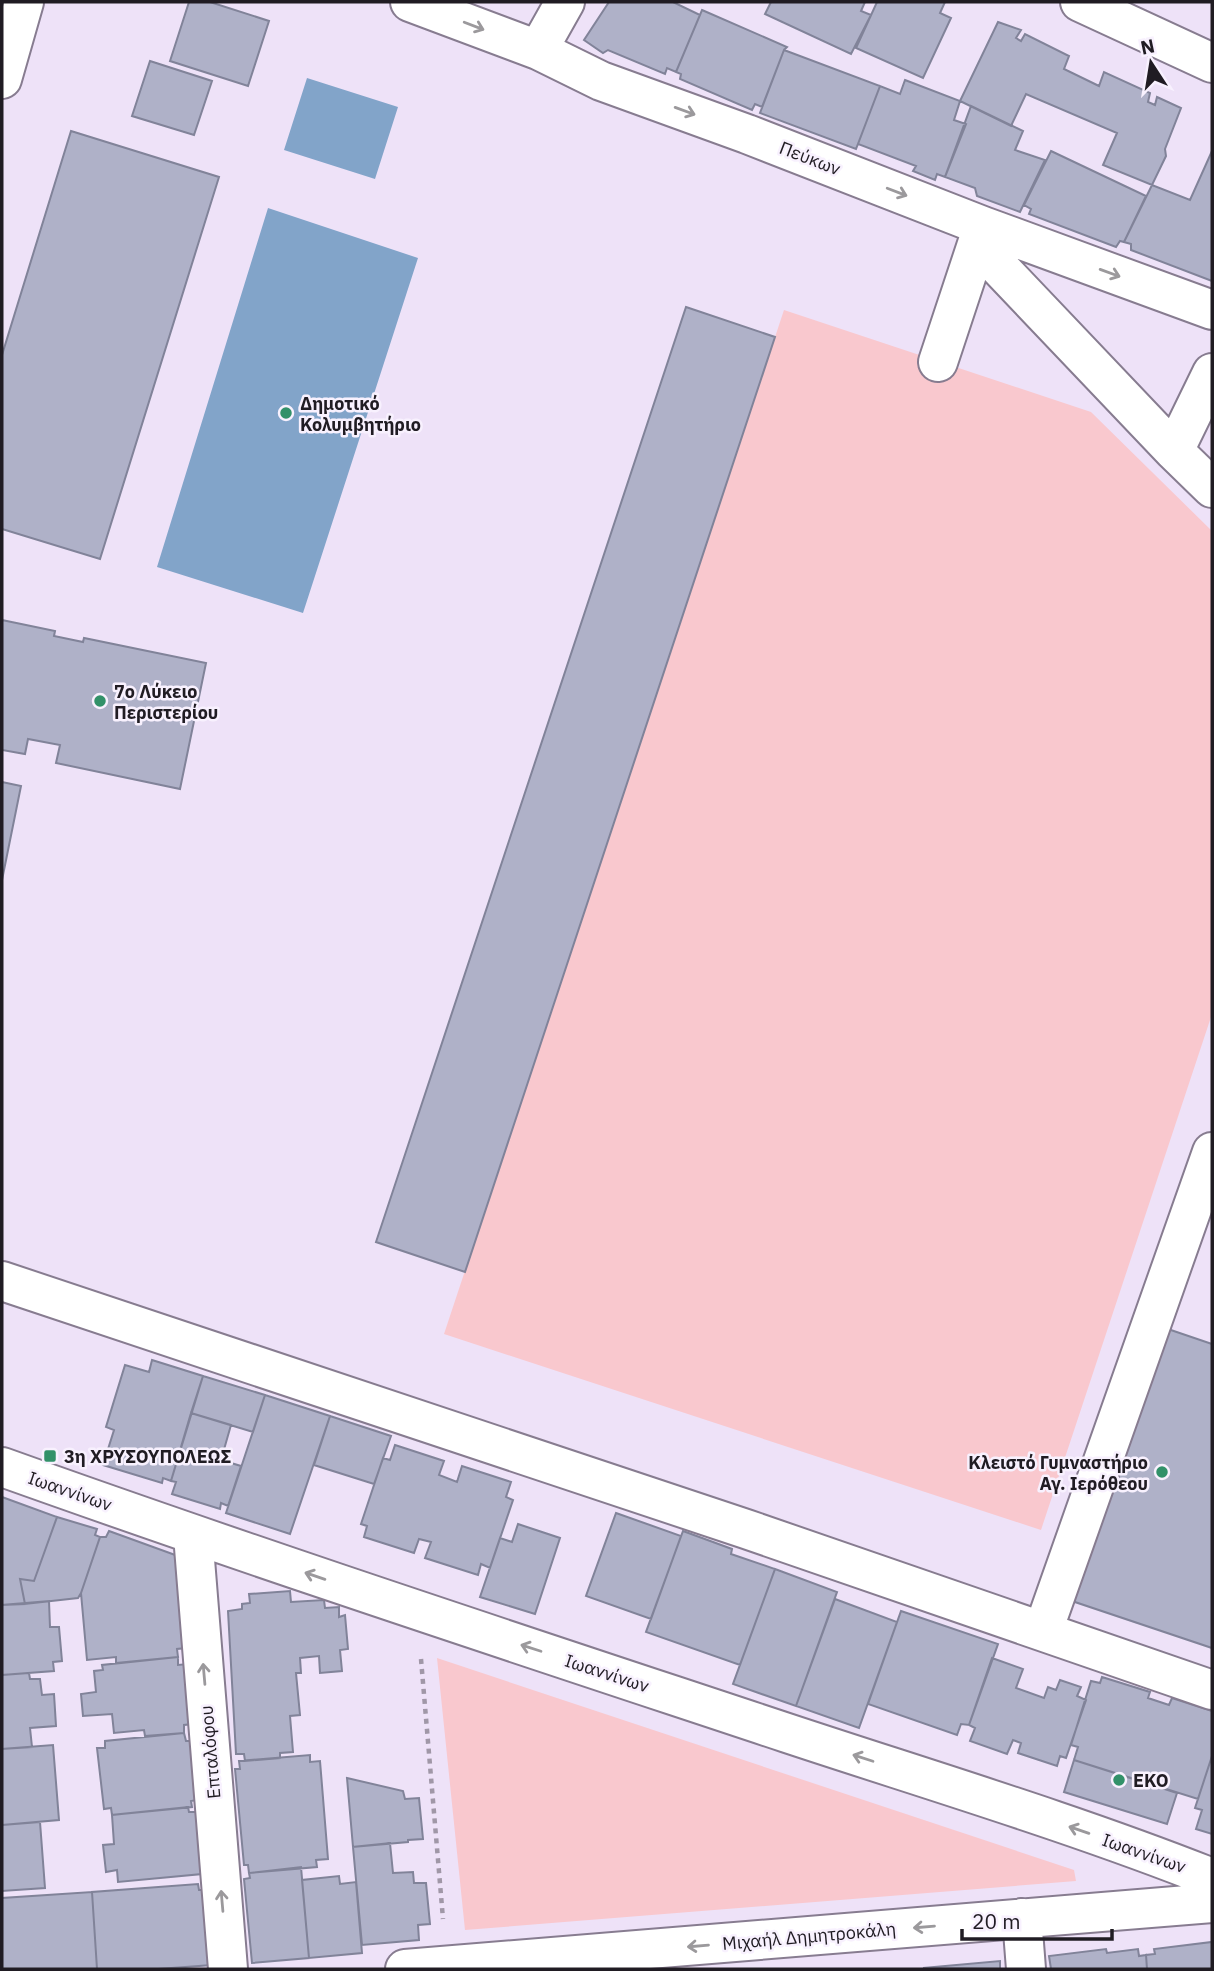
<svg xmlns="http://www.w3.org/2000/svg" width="1214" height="1971" font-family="'IBM Plex Sans',sans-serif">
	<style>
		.green { fill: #f9c8ce }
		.water { fill: #82a4c9 }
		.building { fill: #afb1c8; stroke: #818399; stroke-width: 2 }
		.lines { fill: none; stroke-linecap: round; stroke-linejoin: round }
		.minor-casing { stroke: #877c90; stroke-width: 42 }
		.path { stroke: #a097a7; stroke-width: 4.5; stroke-dasharray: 5 5; stroke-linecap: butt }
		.minor { stroke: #fff; stroke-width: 38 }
		.oneway { stroke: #9b999c }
		.poi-dot { fill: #329169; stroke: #f8f1fe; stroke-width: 2.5 }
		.labels { text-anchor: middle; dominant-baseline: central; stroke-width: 5; stroke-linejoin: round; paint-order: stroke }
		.street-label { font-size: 18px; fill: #201c23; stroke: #f8f1fe }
		.poi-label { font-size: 18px; font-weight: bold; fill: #201c23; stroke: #f8f1fe; text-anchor: start }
	</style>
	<rect width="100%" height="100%" fill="#eee2f8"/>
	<!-- green -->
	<path class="green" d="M784,310L1091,412L1212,531V1014L1041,1530L444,1334Z
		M437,1658L1074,1870L1076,1881L465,1930Z"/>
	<!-- water -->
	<path class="water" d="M307,78L398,107L375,179L284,150Z
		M268,208L418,258L303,613L157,567Z"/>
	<!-- building -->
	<path class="building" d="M189,2H210L269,21L248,86L170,61Z
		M609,2H673L700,15L676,72L667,68L665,74L608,50L603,53L584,40Z
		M771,2H865L861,11L871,15L851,54L765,14Z
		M877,2H945L940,13L951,18L923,78L856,48Z
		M702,10L787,47L784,50L762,107L755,104L752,110L680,79L681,74L676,72Z
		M998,22L1021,30L1016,38L1021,41L1025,34L1069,56L1064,69L1099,86L1104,72L1150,93L1148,102L1155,105L1157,97L1181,108L1165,149L1166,156L1152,185L1103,165L1117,133L1026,94L1011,126L960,101Z
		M784,50L880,86L856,149L760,113Z
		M150,61L212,81L194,135L132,116Z
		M905,80L960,101L954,120L966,124L945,177L937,174L935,180L913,171L916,166L858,144L880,86L900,94Z
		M971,106L1023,131L1015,150L1045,160L1020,212L977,196L975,188L945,177Z
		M71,131L219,177L100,559L2,529V355Z
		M1051,151L1146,196L1124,242L1120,241L1116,247L1029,214L1031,209L1024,205Z
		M1212,151V281L1131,250V244L1124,242L1152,185L1190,200Z
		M686,307L775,337L465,1272L376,1242Z
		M2,620L55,631L54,636L83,642L84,638L206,663L180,789L56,763L60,745L28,739L25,754L2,750Z
		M2,782L21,786L2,880Z
		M1162,1327L1212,1344V1648L1069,1600Z
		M152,1360L203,1376L171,1481L163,1478L162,1483L103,1465L114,1430L106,1427L125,1365L149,1372Z
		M203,1376L265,1395L253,1432L191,1413Z
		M265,1395L330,1416L290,1534L226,1513Z
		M191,1413L231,1425L221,1460L241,1466L228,1506L221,1503L220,1509L172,1494L176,1482L171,1481Z
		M330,1416L391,1436L374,1484L314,1465Z
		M395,1445L444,1461L439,1475L457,1482L462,1466L511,1482L506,1497L513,1500L490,1568L481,1564L478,1575L425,1558L431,1542L419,1539L414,1553L364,1537L367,1526L361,1524L383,1458L390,1460Z
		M2,1497L57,1517L34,1581L20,1579L25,1604L2,1605Z
		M616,1513L681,1536L651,1619L586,1596Z
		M57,1517L97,1529L95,1535L100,1537L81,1593L78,1598L25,1604L20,1579L34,1581Z
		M518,1524L560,1538L535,1614L480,1597L500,1538L512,1542Z
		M109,1531L178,1556L186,1648L177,1649L178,1657L116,1663V1657L87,1660L81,1593L100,1537H106Z
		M683,1531L732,1549L731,1554L775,1569L740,1665L646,1632Z
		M775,1569L837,1592L796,1706L733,1684Z
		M290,1591L291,1602L324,1600L325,1608L339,1607V1617L345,1615L348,1649L340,1650L342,1671L320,1673L319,1656L300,1658L301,1673H296L300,1715L290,1716L293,1752L280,1753V1758L245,1761L244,1754H236L228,1611L242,1609V1604L250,1603L249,1594Z
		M835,1599L897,1622L859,1728L796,1706Z
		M49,1601L50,1627H59L62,1661L53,1662L54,1671L2,1675V1605Z
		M901,1611L998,1644L969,1725L961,1724L957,1735L868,1704Z
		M178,1657V1665L188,1664L193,1724L184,1725V1733L145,1736L144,1730L114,1733L112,1714L83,1716L81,1694L96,1692L94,1671L103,1670L102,1665Z
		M992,1658L1023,1669L1016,1688L1044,1698L1048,1687L1056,1690L1060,1680L1081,1687L1077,1696L1086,1700L1066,1758L1060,1756L1057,1766L1018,1753L1021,1743L1013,1740L1007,1754L970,1741L975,1728L969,1725Z
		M29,1673L30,1679H40L42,1695L54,1694L56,1726L30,1728L32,1747L2,1749V1675Z
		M1102,1677L1150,1692L1148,1698L1169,1705L1172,1698L1212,1711V1756L1198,1799L1074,1760L1078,1747L1071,1745L1091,1681L1100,1683Z
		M184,1733L186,1741H196L197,1800L191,1801L192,1807L112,1815L111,1808L104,1809L97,1748H105V1741Z
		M53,1745L59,1820L2,1825V1749Z
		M310,1755V1762L320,1761L328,1859L316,1860L317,1867L249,1873L248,1865H244L235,1769H240L239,1761Z
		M1212,1756V1834L1196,1829L1202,1810L1195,1808Z
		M1074,1760L1177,1793L1167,1824L1064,1792Z
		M347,1778L403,1791L405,1799L419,1798L423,1839L408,1840V1842L353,1847Z
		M188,1807L189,1812H197L202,1874L118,1882L117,1870L106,1872L103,1845L114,1844L112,1815Z
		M40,1822L45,1888L2,1891V1825Z
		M390,1843L393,1873L413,1872L414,1883H426L430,1924L418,1925L419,1940L362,1945L353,1847Z
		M301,1867L309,1958L252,1963L244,1879L250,1878L249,1873Z
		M339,1876L340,1884L356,1882L362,1953L309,1958L302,1880Z
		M198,1884L199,1890H207L212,1965L158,1969H97L92,1892Z
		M92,1892L97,1969H2V1898Z
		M1212,1942V1969H1147L1146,1955L1155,1954L1154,1949Z
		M1106,1949L1107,1953L1138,1949L1139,1956L1146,1955L1147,1969H1051L1049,1956Z
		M1000,1961V1969L923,1968Z"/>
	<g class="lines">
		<!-- minor casing -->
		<g class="minor-casing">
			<path id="minor" d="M410,2L538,50L601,81L747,134L983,226L1212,310
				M1080,2L1212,63
				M538,50L565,2
				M2,79L24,2
				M978,245L1174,451L1212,488
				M938,362L983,226
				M1174,451L1212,373
				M2,1281L746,1529L1212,1690
				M2,1467C262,1560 525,1646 787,1733C929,1780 1073,1823 1212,1878
				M193,1535L228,1969
				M1043,1631L1212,1152
				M1022,1918L1026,1969
				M405,1969L1212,1903"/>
		</g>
		<!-- path -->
		<path class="path" d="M421,1659L443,1919"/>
		<!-- minor -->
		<use href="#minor" class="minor"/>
	</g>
	<!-- one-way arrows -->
	<defs><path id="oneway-shaft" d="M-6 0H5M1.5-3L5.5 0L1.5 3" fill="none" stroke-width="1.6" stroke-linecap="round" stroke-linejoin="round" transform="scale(1.75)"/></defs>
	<g class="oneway">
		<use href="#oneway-shaft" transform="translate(474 26) rotate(21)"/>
		<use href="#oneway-shaft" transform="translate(685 111) rotate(20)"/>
		<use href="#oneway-shaft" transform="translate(897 192) rotate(21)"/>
		<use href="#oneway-shaft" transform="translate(1110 273) rotate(20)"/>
		<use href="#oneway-shaft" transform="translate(315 1576) rotate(-161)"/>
		<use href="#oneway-shaft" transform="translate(531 1648) rotate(-162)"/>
		<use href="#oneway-shaft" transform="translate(204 1674) rotate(-95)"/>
		<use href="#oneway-shaft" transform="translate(863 1758) rotate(-162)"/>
		<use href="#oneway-shaft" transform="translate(1079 1830) rotate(-161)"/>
		<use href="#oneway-shaft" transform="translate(222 1901) rotate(-95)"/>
		<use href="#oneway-shaft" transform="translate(924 1927) rotate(175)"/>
		<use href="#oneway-shaft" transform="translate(698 1946) rotate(175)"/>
	</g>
	<!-- markers -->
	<g class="poi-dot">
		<circle cx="286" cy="413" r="7"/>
		<circle cx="100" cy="701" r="7"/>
		<rect x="43" y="1449" width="14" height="14" rx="3.5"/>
		<circle cx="1162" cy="1472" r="7"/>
		<circle cx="1119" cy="1780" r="7"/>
	</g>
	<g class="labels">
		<!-- street labels -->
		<g class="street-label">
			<text transform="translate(810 158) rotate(21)">Πεύκων</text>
			<text transform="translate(70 1491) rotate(19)">Ιωαννίνων</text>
			<text transform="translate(607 1673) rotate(18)">Ιωαννίνων</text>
			<text transform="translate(210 1752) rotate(-95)">Επταλόφου</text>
			<text transform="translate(1144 1853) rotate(19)">Ιωαννίνων</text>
			<text transform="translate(809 1936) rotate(-5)">Μιχαήλ Δημητροκάλη</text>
		</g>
		<!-- poi labels -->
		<g class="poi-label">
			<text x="300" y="403">Δημοτικό<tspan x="300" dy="21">Κολυμβητήριο</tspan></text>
			<text x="114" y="691">7ο Λύκειο<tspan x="114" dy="21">Περιστερίου</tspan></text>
			<text x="64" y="1456">3η ΧΡΥΣΟΥΠΟΛΕΩΣ</text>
			<text x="1148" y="1462" text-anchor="end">Κλειστό Γυμναστήριο<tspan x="1148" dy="21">Αγ. Ιερόθεου</tspan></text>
			<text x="1133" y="1780">EKO</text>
		</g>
	</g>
	<!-- border -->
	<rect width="1214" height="1971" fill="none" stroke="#201c23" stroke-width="7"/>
	<!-- north arrow -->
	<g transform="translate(1151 63) rotate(348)" stroke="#f8f1fe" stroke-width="5" paint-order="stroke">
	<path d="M0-5L12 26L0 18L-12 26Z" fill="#201c23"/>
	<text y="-10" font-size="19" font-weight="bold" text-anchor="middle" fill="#201c23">N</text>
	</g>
	<!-- scale -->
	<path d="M962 1929v10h150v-10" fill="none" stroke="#201c23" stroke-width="3.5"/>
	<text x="972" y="1929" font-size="21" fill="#201c23" stroke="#f8f1fe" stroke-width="5" paint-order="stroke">20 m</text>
</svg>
